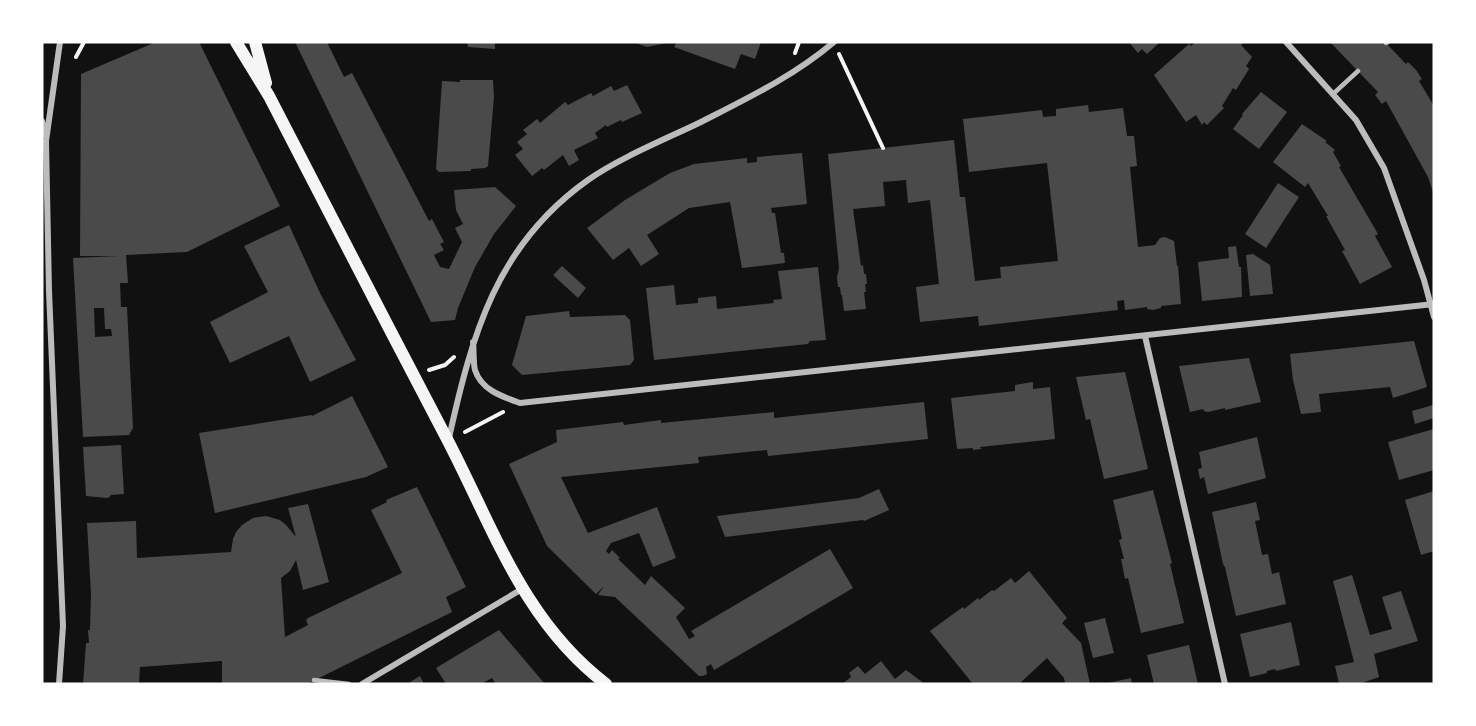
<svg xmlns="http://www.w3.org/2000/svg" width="1476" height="726" font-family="Roboto,sans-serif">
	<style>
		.building { fill: #4a4a4a; fill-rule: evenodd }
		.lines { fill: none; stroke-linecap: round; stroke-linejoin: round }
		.path { stroke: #f5f5f5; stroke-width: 4 }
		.service { stroke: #bcbcbc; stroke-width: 4.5 }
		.minor { stroke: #bcbcbc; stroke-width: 6 }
		.secondary { stroke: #f5f5f5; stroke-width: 12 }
	</style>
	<rect width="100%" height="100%" fill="#111"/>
	<!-- building -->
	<path class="building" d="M156,42H199L280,206L187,252L126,255L128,283H120L121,307H127L133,428L129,435L83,437L73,258L119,256H80L81,74ZM94,308H104L105,329H111L112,336L95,337Z
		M295,42H327L344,77L352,73L429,221L432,219L444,242L440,244L444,250L434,255L440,267L449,269L462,242L455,228L463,224L456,210L454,190L495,187L516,206L494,234L475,267L458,308L455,320L431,322Z
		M467,42H495V49L468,47Z
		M633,42H667V43L647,47Z
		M677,42H761L755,59L741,54L735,69L674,47Z
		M1129,42H1160L1147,54L1142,49L1138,53Z
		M1196,42H1244L1241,45L1252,57L1246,66L1249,69L1236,90L1233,88L1222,106L1224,108L1207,125L1204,122L1202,125L1196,115L1186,122L1154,75L1189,44L1191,46Z
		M1330,42H1385L1406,64L1408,62L1416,70L1422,79L1419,81L1434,106V195L1428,177L1386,101L1382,104L1375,95L1378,92Z
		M460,80H493L494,97L488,166L485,168L471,169V171L439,172L436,169L442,81L460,82Z
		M627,85L642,113L622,122L621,120L607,127L606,125L595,133L598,138L574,150L579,160L569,166L563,155L544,170L542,168L532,176L515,155L523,149L517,142L527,134L523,130L537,119L540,123L565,102L568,105L591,93L593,96L611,86L614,91Z
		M1261,92L1287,112L1259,149L1233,129L1243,115L1242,114Z
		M1088,105L1089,112L1123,108L1127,136H1134L1137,166L1130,167L1138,247L1155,245L1160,238L1165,237L1174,241L1177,266H1178L1181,304L1161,306V308L1153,310L1147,309V307L1125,310L1124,300L1117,301L1118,310L979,326L978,316L920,322L916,287L939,284L930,200L908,203L906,180L883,182L885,206L853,209L861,266L863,265L864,274H866L867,284H865L866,292H864L866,309L844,311L842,295H841L840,287H838L837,277L839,268L828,154L954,140L960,197H965L975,281L1001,278L1000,267L1058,261L1047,163L969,172L963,119L1042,110L1043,117L1056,116V109Z
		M1302,124L1327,141L1325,142L1335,150L1333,152L1341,166L1339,167L1378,234L1375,236L1392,267L1360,284L1342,251L1345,250L1326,216H1328L1308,183L1305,187L1273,162Z
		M802,153L807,204L771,208L772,213H775L781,253H784L785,263L742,268L730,202L689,208L647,235L659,254L641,266L629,248L613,260L587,228L625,200L670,173L694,164L747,158V163L757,162V157Z
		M1278,183L1299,197L1266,248L1245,234Z
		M289,225L320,293L356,360L310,382L289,336L230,363L210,322L268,292L244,246Z
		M1236,246L1239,267H1241L1242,297L1202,301L1198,262L1229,258L1228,247Z
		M1253,254L1270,265L1273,294L1250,296L1246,255Z
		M562,266L586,288L578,298L553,275Z
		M818,267L826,340L810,341L808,344L654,360L646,288L674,285L676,305L698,303V298L716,296L717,309L774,303L773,300L782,299L778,271Z
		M569,311L570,317L625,315L630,320L634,360L630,365L522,375L512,365L526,316Z
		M1414,341L1427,387L1393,398L1390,387L1319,394L1321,412L1301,414L1293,380L1290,354Z
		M1249,358L1261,402L1225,410V408L1208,412L1204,411L1203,409L1190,412L1179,366Z
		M1125,372L1148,469L1104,479L1090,419L1086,420L1076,377Z
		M1033,382V389L1050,387L1055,439L980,447L981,449L973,450V448L957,449L951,398L1015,391V385Z
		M352,396L388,467L366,477L215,513L199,433L312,415V416Z
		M924,402L928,439L768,456L767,450L698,457L699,463L561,477L588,533L657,507L676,558L653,567L639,533L611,543L606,551L609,554L612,550L620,558L618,559L645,585L651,576L685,608L676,617L689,639L695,636L691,631L830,549L853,588L714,670L711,664L706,667L707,674L703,676H699L615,597L598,595L604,586L596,594L547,546L509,464L557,442L556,430L623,422L624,425L661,420V423L774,412V418Z
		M1433,405L1434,418L1415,424L1412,411Z
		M1434,429V470L1399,480L1388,442Z
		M1257,437L1266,478L1208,494L1204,477L1200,479L1198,469L1202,468L1199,452Z
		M121,445L124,494L111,495L108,498L86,496L83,447Z
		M417,487L466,587L446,597L452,612L307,684H222V661L140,667L139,684H83L86,643H89L88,630H90L91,594L87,523L136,521L137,558L231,552L233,539L236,532L242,525L253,518L266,516L280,520L286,525L296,537L288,508L308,504L329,582L303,590L296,560L290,571L281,578L285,637L308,625L306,620L308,618L402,573L371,510L387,502L386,500Z
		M879,489L889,510L864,521L863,520L725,537L717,516L859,498Z
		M1153,490L1172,563L1170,564L1184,623L1141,633L1128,578L1125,579L1121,559H1124L1119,540L1122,539L1113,500Z
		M1434,491V551L1421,555L1405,500Z
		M1256,502L1260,520L1255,521L1262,555L1268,554L1272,574L1279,572L1286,604L1236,616L1225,567L1223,564L1212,512Z
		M1029,571L1067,618L1062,623L1081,643L1090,684H1065L1064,678L1047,658L1019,684H973L930,631L949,617L963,607L964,609L978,598L979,600L992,590L994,591L1011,578L1015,583Z
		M1352,575L1370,635L1392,629L1382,597L1401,591L1418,641L1374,654L1379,677L1359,684H1339L1335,666L1354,662L1333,581Z
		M1105,618L1114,653L1093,658L1084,623Z
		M1291,622L1300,665L1276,671L1275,669L1267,671V673L1250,677L1240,634Z
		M499,630L545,684H496L492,678L481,684H446L436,668Z
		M1189,645L1198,684H1154L1147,655Z
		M881,661L895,679L906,670L925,684H842L851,677L849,673L858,666L865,674Z
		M420,676L424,684H407Z
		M1131,678L1132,684H1108V683Z"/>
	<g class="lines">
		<!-- path -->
		<path class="path" d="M795,53L799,42
			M839,54L883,148
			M76,57L84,42
			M429,370L445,365L454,357
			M465,432L503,412"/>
		<!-- service -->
		<path class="service" d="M1386,43L1388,42
			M1333,94L1358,71
			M314,680L349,684"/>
		<!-- minor -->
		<path class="minor" d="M1286,42L1356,120L1384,168L1424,280L1434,317
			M42,121L45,135
			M1145,336L1225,684
			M473,342C474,350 473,362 475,370C481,390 503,397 520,403L1434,304
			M449,438C472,335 496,245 588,180C619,158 666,139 701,122C748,98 794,76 834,42
			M59,684L63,626L49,291L46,141L60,42
			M362,684L522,589"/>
		<!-- secondary -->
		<path class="secondary" d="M236,42L269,96C328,210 387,325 447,439C493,527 523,621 606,684
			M255,42L266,83"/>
	</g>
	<!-- border -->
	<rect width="1476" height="726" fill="none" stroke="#ffffff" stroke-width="87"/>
</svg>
